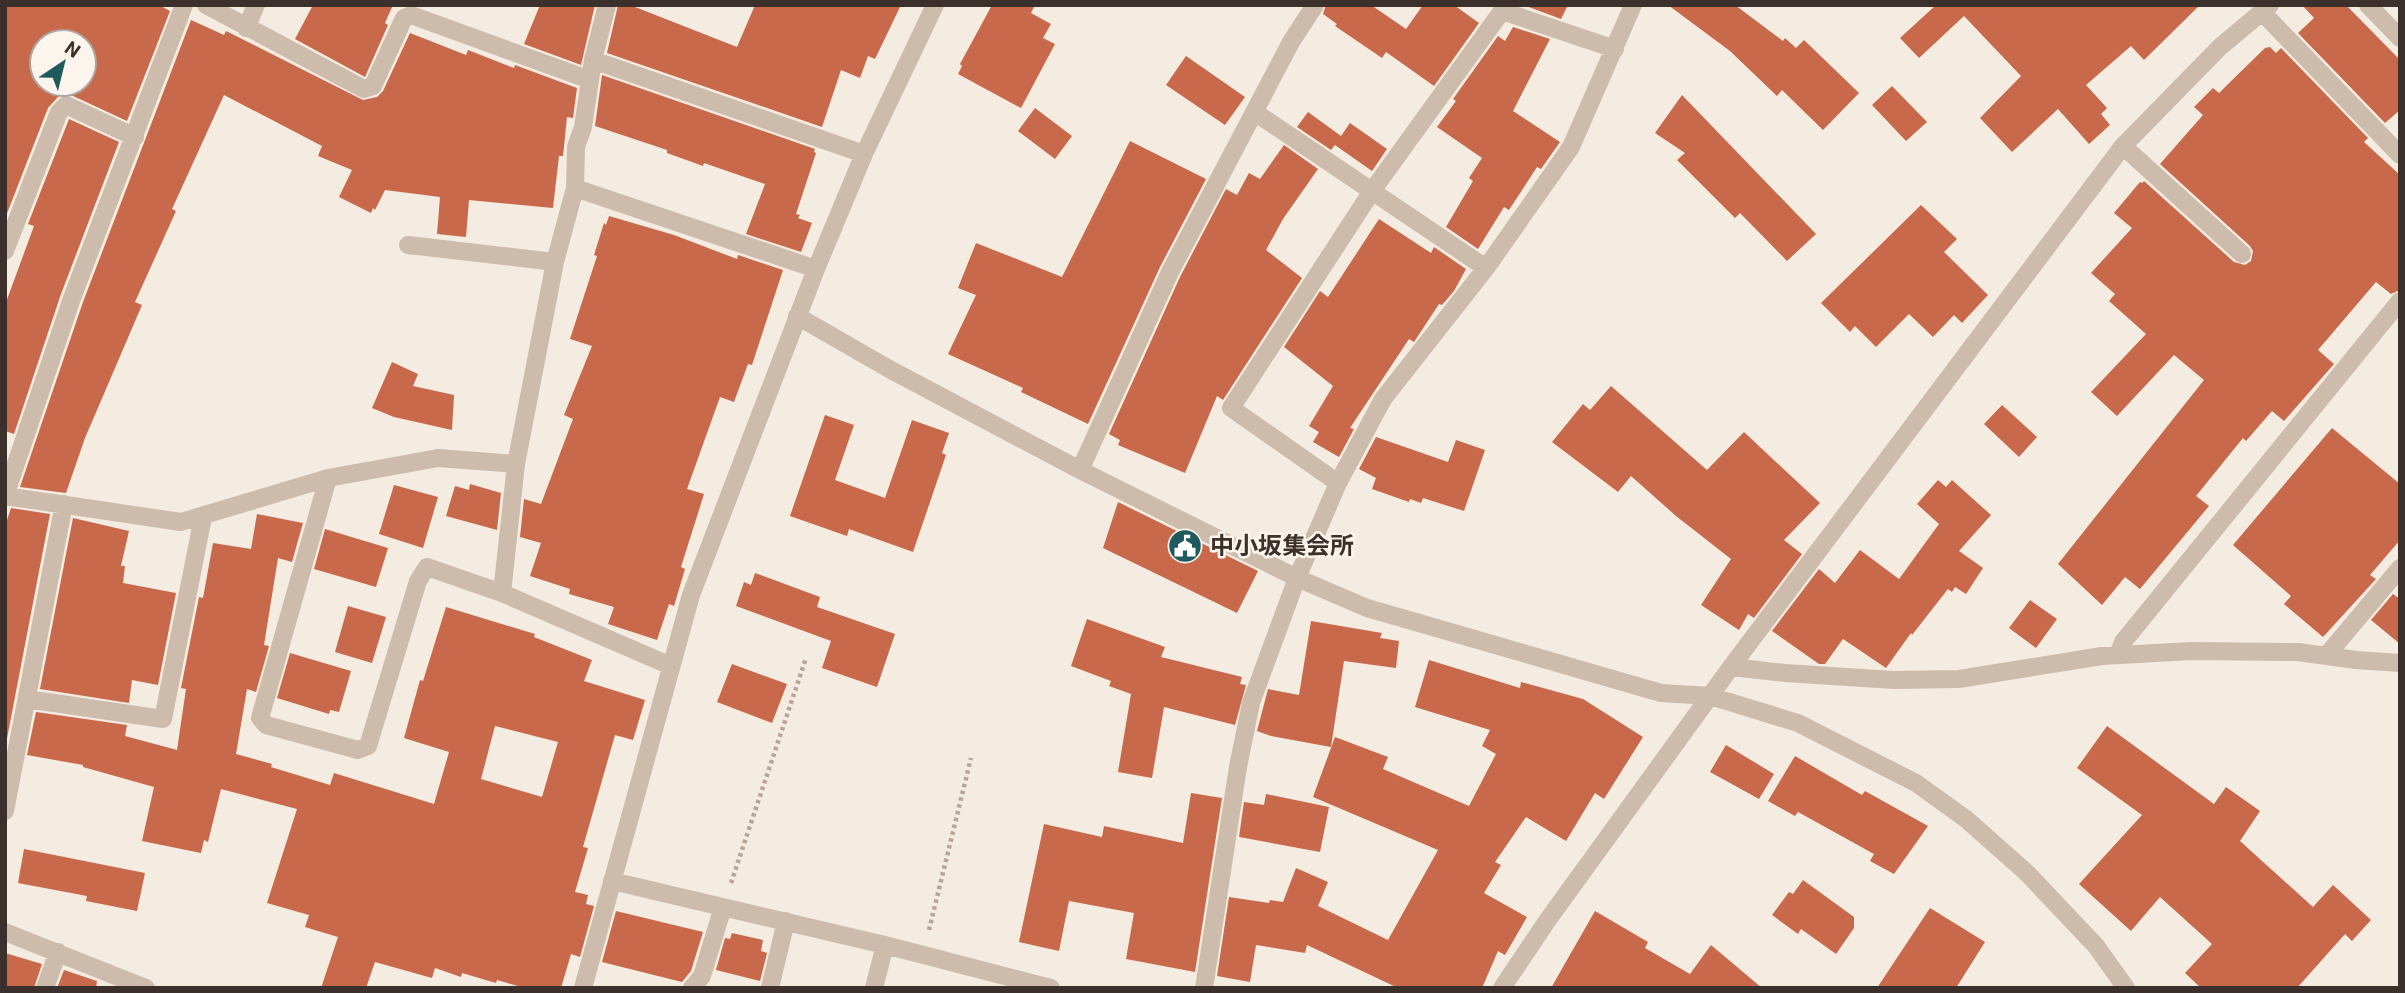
<svg xmlns="http://www.w3.org/2000/svg" width="2405" height="993" font-family="Roboto,'Noto Sans JP',sans-serif">
	<style>
		.building { fill: #c8694b; fill-rule: evenodd }
		.lines { fill: none; stroke-linecap: round; stroke-linejoin: round }
		.path { stroke: #b9a596; stroke-width: 4.5; stroke-dasharray: 3.5 3.5; stroke-linecap: butt }
		.minor { stroke: #cdbbac; stroke-width: 18 }
		.labels { text-anchor: middle; dominant-baseline: central; stroke-width: 5; stroke-linejoin: round; paint-order: stroke }
		.poi-label { font-size: 24px; font-weight: bold; fill: #3b302b; stroke: #fbf5ee; text-anchor: start }
	</style>
	<rect width="100%" height="100%" fill="#f4ebe1"/>
	<!-- building -->
	<path class="building" d="M5,5H159L170,11L127,121L71,95L65,94L58,97L48,108L6,216ZM42,42H84V84H42Z
		M313,5H393L385,23L388,25L365,77L295,39Z
		M540,5H595L581,65L524,44Z
		M618,5H630L737,47L755,5H901L875,59L868,56L860,78L841,70L822,127L607,53Z
		M992,5H1035L1031,13L1051,24L1043,38L1055,44L1021,108L958,74L962,66L960,64Z
		M1326,5H1371L1406,29L1423,5H1454L1479,23L1434,86L1386,52L1382,58L1335,26L1337,24L1323,14Z
		M1523,5H1568L1561,19Z
		M1668,5H1735L1783,41L1785,38L1796,48L1804,40L1859,93L1823,130L1782,90L1777,96L1730,51Z
		M1936,5H2200L2144,60L2131,46L2086,85L2107,108L2101,114L2110,125L2089,144L2058,109L2012,152L1980,118L2021,76L1964,16L1919,58L1900,38Z
		M2302,5H2346L2400,60V110L2385,123L2298,33L2314,18Z
		M191,20L224,35L226,31L363,100L377,97L383,91L410,33L466,55L468,50L514,68L515,65L577,88L573,118L567,117L563,156H559L553,208L469,200L466,237L437,234L440,197L385,190L375,210L373,208L371,213L339,197L352,170L318,156L322,146L224,95L172,209L176,211L135,302L142,305L85,438L66,493L20,487L83,302Z
		M1513,27L1550,39L1513,111L1560,142L1541,169L1537,167L1509,210L1504,207L1478,249L1446,227L1473,181L1469,178L1482,158L1437,127L1456,101L1453,99L1498,36L1505,41Z
		M2270,47L2276,53L2281,48L2368,138L2364,142L2400,175V290L2391,294L2376,282L2318,350L2334,364L2284,421L2272,411L2246,441L2243,438L2196,496L2209,506L2140,589L2125,577L2102,605L2058,564L2204,380L2174,355L2117,416L2091,392L2146,334L2109,301L2115,294L2091,273L2132,228L2114,213L2140,182L2142,183L2144,181L2234,262L2245,265L2251,261L2253,251L2250,246L2160,164L2203,115L2194,107L2213,88L2219,93L2265,48Z
		M1186,56L1245,97L1225,125L1166,85Z
		M602,75L815,149L814,152L816,153L796,214L800,215L798,218L812,223L801,252L746,234L765,184L704,163L703,166L667,153V150L595,126Z
		M1892,86L1927,122L1906,141L1872,105Z
		M1682,95L1816,234L1787,261L1740,213L1735,218L1677,160L1685,153L1655,133Z
		M1035,108L1072,136L1055,159L1018,131Z
		M1308,112L1341,136L1350,123L1387,149L1372,171L1335,145L1331,150L1297,127Z
		M69,119L119,142L61,294L14,434L5,431V305L34,226L28,224Z
		M1130,141L1206,179L1160,267L1088,424L1021,392L1023,388L948,354L976,295L958,288L976,243L1062,277Z
		M1284,145L1318,169L1283,219L1266,250L1302,278L1223,400L1217,396L1185,473L1118,445L1120,440L1109,434L1180,277L1226,189L1237,195L1249,173L1260,179Z
		M1921,205L1957,239L1944,252L1988,295L1962,323L1954,315L1933,337L1909,314L1876,347L1855,326L1850,332L1821,303Z
		M609,216L674,235L737,259L738,255L783,270L752,365L748,364L734,402L720,397L687,489L704,494L681,567L685,569L674,606L669,604L657,640L608,624L614,607L569,594L570,589L530,576L541,543L520,537L524,499L541,504L573,419L564,415L592,346L570,339L597,256L594,255L604,223L606,225Z
		M1379,219L1431,253L1434,247L1466,269L1454,291L1442,305L1439,304L1414,342L1409,339L1350,428L1354,429L1339,457L1313,442L1319,432L1309,426L1333,386L1284,347L1320,291L1328,297Z
		M392,362L418,374L413,386L454,395L452,430L394,417L372,408Z
		M1611,386L1707,470L1744,432L1820,503L1784,540L1802,554L1754,618L1748,614L1739,630L1701,605L1731,559L1676,516L1631,476L1618,492L1552,442L1583,404L1590,410Z
		M2002,405L2037,437L2019,457L1984,424Z
		M825,415L854,425L835,480L885,498L912,420L949,433L942,453L946,455L913,552L849,529L847,536L790,516Z
		M2332,428L2400,484V540L2370,575L2376,579L2323,637L2284,604L2291,596L2233,545Z
		M1376,437L1448,462L1456,440L1485,450L1464,511L1423,498L1421,503L1410,499L1409,502L1372,489L1376,478L1359,469Z
		M1938,480L1946,487L1952,480L1991,515L1959,551L1983,568L1966,594L1955,587L1952,592L1948,589L1912,635L1911,633L1886,668L1843,639L1825,664H1819L1772,631L1819,569L1835,583L1860,550L1899,579L1939,524L1917,504Z
		M470,484L501,493L497,530L446,516L455,486L469,490Z
		M394,485L438,497L423,548L379,534Z
		M1118,502L1258,571L1237,613L1103,548Z
		M11,508L50,514L5,749V526Z
		M257,514L303,523L292,562L278,558L264,645L269,646L256,692L247,689L236,754L272,764L271,767L330,785L334,773L434,804L449,752L404,738L420,680L423,681L446,607L535,634L534,637L592,660L584,681L645,700L633,740L615,735L583,847L588,848L575,892L588,895L586,904L594,906L580,957L571,954L561,988H525L497,980L496,983L462,973L461,977L435,968L432,978L375,962L366,988H321L338,937L305,927L309,915L267,903L297,809L221,789L208,842L204,840L201,853L142,841L154,787L83,767V765L27,755L36,712L127,725L125,736L177,750L186,689L181,688L199,597L203,598L213,543L251,549ZM495,726L558,742L542,797L481,779Z
		M73,518L129,531L121,566H125L123,583L176,593L158,685L132,680L129,703L40,689Z
		M325,529L388,548L376,587L314,569Z
		M755,573L820,597L817,607L895,634L877,687L822,668L831,641L736,606L744,582L751,585Z
		M2393,594L2400,599V644L2371,620Z
		M2030,600L2057,619L2036,648L2009,628Z
		M348,606L386,617L372,663L335,652Z
		M1087,619L1165,647L1161,657L1242,677L1240,684L1246,685L1235,725L1164,707L1152,778L1118,772L1131,694L1109,686L1111,681L1071,666Z
		M1311,621L1382,633L1380,638L1399,641L1396,668L1344,661L1331,747L1271,736L1257,731L1268,689L1299,695Z
		M290,653L351,671L339,712L330,710L329,714L277,698Z
		M1429,660L1520,688L1521,682L1583,699L1643,737L1604,799L1595,793L1566,841L1526,817L1495,862L1501,865L1484,893L1527,917L1505,955L1498,951L1482,988H1398L1307,945L1305,953L1256,945L1250,982L1217,976L1229,897L1269,903L1270,900L1283,902L1296,868L1328,882L1318,906L1388,940L1438,850L1313,797L1335,737L1388,757L1383,769L1469,806L1496,754L1482,746L1490,730L1415,707Z
		M732,664L787,684L772,723L717,702Z
		M2107,726L2214,804L2226,787L2260,811L2240,841L2313,907L2333,885L2371,920L2352,941L2345,934L2297,988H2201L2185,973L2212,944L2160,897L2131,931L2079,884L2142,815L2077,768Z
		M1726,745L1774,774L1759,799L1710,772Z
		M1795,756L1862,795L1865,791L1928,826L1894,874L1870,861L1874,854L1798,812L1795,816L1768,801Z
		M1191,793L1222,798L1195,972L1126,959L1134,913L1069,901L1059,951L1019,942L1044,824L1102,837L1104,826L1183,843Z
		M1266,794L1329,807L1320,852L1239,837L1244,802L1264,805Z
		M24,849L145,873L137,911L86,901L87,896L18,883Z
		M1803,880L1854,917V928L1836,954L1801,929L1798,934L1772,915L1789,892L1793,894Z
		M1930,908L1985,942L1956,988H1877Z
		M616,911L703,932L691,971L682,982L602,962Z
		M1595,911L1648,942L1645,948L1690,974L1711,945L1762,988H1551Z
		M732,933L763,940L761,951L767,953L760,981L716,970L725,938L730,939Z
		M5,953L42,964L34,988H5Z
		M64,970L97,981L96,988H57Z"/>
	<g class="lines">
		<!-- path -->
		<path class="path" d="M731,883L806,658
			M929,930L971,758"/>
		<!-- minor -->
		<path class="minor" d="M184,5L72,298L5,496L181,522L328,478L438,458L516,464
			M206,5L364,89L373,86L404,18L411,15L590,80
			M607,5L593,60L583,127L576,147L575,188L555,262L516,464L502,593L671,666
			M2368,5L2400,38
			M2262,12L2400,155
			M246,28L256,5
			M593,60L864,154
			M1256,113L1486,268
			M2123,146L2242,254
			M575,188L816,269
			M408,245L555,262
			M5,251L59,112L66,105L135,137
			M797,316L891,370L1080,470L1297,578L1367,608L1661,693L1710,696L1798,723L1916,783L1966,819L2027,873L2096,946L2126,988
			M1080,470L1170,272L1291,42L1315,5
			M328,478L260,718L266,725L358,750L368,746L418,581L427,567L502,593
			M1338,483L1231,408L1372,191L1502,11L1615,49
			M2118,655L2123,642L2400,301
			M2327,655L2400,568
			M1731,667L1785,673L1894,680L1959,679L2102,656L2191,651L2298,652L2356,660L2400,663
			M27,699L163,719L203,517
			M5,811L64,504
			M612,881L885,945L1051,988
			M5,932L146,988
			M45,988L58,952
			M583,988L691,595L816,269L864,154L935,5
			M692,988L702,976L723,907
			M770,988L786,921
			M874,988L885,945
			M1204,988L1238,767L1251,703L1297,578L1338,483L1383,399L1486,268L1571,147L1633,5
			M1502,988L1547,921L1731,667L2123,146L2220,47L2270,5"/>
	</g>
	<!-- icons -->
	<defs>
		<g id="civic-disc" transform="scale(1.75)"><circle r="9.5" fill="#1f5a5e" stroke="#fbf5ee"/><path d="M-.6-6.5H3V-4.5H.6V-3L4-1V1h2V6H-6V1h2V-1L-.6-3ZM-1.2 2.5V6h2.4V2.5Z" fill="#fff"/></g>
	</defs>
	<g fill-rule="evenodd">
		<use href="#civic-disc" x="1185" y="546"/>
	</g>
	<g class="labels">
		<!-- poi labels -->
		<g class="poi-label">
			<text x="1210" y="546">中小坂集会所</text>
		</g>
	</g>
	<!-- border -->
	<rect width="2405" height="993" fill="none" stroke="#3b302b" stroke-width="14"/>
	<!-- north arrow -->
	<g transform="translate(63 63) rotate(35)"><circle r="33" fill="#fbf5ee" stroke="#aea6a0" stroke-width="2"/>
	<path d="M0-5L12 26L0 18L-12 26Z" fill="#1f5a5e"/>
	<text y="-10" font-size="19" font-weight="bold" text-anchor="middle" fill="#3b302b">N</text>
	</g>
</svg>
